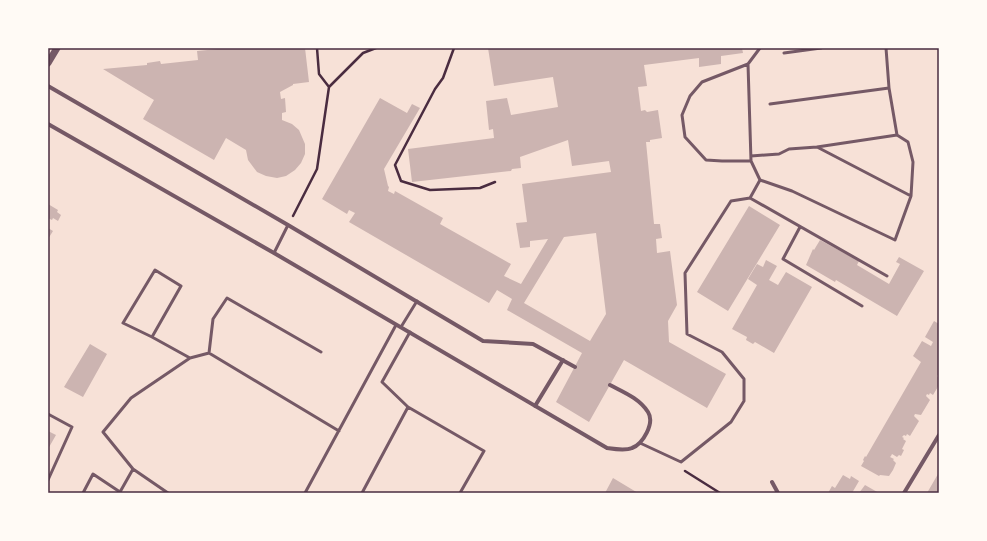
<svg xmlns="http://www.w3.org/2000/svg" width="987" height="541" font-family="Manrope,sans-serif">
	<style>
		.building { fill: #ccb4b1; fill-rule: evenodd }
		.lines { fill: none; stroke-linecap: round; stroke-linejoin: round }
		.path { stroke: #4a2c40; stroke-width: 2.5 }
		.service { stroke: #755966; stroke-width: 3 }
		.minor { stroke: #755966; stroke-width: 4 }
		.tertiary { stroke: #755966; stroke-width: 7 }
		.neatline { fill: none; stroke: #4a2c40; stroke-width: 1.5 }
	</style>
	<rect width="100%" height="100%" fill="#f7e1d7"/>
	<!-- building -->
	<path class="building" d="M228,48H305L309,82L293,84V85L280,92L281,99L285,98L286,112L282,113V120L292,124L299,130L305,144V154L301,163L295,170L286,176L277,178L266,176L257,172L248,160L246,150L226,138L214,160L143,119L154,100L103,69L147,65V63L160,61L161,64L198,60L197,51Z
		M488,48H742L743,53L721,56V64L699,67V58L644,65L647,86L638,87L641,111L645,110L647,112L658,110L662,138L650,140V142H646L654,224H660L662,238L656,239L657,253L670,251L677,305L668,321L669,342L726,374L707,408L624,360L589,422L556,402L582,353L507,310L512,299L497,290L489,303L349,222L355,213L349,210L347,214L322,199L380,98L407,113L412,104L420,108L384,169L388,186L389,187L388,191L394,194L395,191L443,218L440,224L511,264L504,276L521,284L548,239L530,241V247L520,248L516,223L527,222L522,184L611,172L609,161L572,166L568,140L520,157L521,168L512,169L511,171L412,182L408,149L494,138L493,129L489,130L486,101L507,98L511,115L558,107L553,77L494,86ZM596,233L606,314L590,341L524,303L564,237Z
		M48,204L58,210L57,212L61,215L58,221L53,218L52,220L48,218Z
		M749,206L780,225L728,311L697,292Z
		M48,228L53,231L48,239Z
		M820,240L859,261L857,265L889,284L900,264L896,262L899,257L924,271L897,316L836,280L835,282L806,265L813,249L814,250Z
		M766,260L777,266L769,280L778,285L786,272L812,287L774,353L755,342L753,344L746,340L747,337L732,329L757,285L748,279L757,264L763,267Z
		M934,321L939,324V374L937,376L939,378V385L933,395L930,393L929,395L927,394L926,396L930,400L921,415L915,414L914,416L919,421L910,436L907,434L906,436L904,435L902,437L904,438L903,439L906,441L902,449L904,450L901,456L899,455L897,457L892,454L891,456L890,457L894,459L893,460L896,463L893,470L889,476L880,475L879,476L861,466L864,461L863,460L865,456L866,457L921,362L913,356L922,341L931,346L933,342L925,337Z
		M90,344L107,354L83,397L64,387Z
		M48,431L56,435L48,449Z
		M938,474L939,475V493H927Z
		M843,475L850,479L851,476L859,481L852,493H828L832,486L835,488Z
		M613,478L638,493H605Z
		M865,485L879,493H859Z"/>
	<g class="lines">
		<!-- path -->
		<path class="path" d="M317,48L319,74L329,87
			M454,48L443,78L435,89L395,165L401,181L430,190L480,188L495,182
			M293,216L317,169L329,87L363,53L376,48
			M685,471L720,493"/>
		<!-- service -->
		<path class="service" d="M886,48L889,88
			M784,53L821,48
			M748,64L751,161H722L706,160L685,137L682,115L690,96L702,82L748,64L760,48
			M770,104L889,88L897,135
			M817,147L897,135L908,142L913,162L911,196
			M751,156L779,154L789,149L817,147L911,196L895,240L792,191L760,180L751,161
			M760,180L750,198L887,276
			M800,227L783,259L862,306
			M274,253L288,225
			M401,327L417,301
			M152,337L123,323L155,270L181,286L152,337L190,358
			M209,353L213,319L227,298L321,352
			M408,407L382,382L410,332
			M48,414L72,427L48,480
			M640,443L681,462L731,422L744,401V379L722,352L687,334L685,273L731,201L750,198
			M133,469L103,432L131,398L190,358L209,353L339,431
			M120,492L133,469L168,493
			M83,493L93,474L120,492
			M305,493L396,325
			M362,493L408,407L484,451L460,493"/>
		<!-- minor -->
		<path class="minor" d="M48,86L288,225L483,341L533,344L575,367
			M48,124L274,253L607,448C614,449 625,451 632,448C643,444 655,423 648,412C639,398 623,392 610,385
			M535,406L563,360
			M772,482L778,493
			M904,493L939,435"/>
		<!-- tertiary -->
		<path class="tertiary" d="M48,63L57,48"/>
	</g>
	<!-- border -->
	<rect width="987" height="541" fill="none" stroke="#fffaf5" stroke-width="98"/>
	<rect x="49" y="49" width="889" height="443" class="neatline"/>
</svg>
